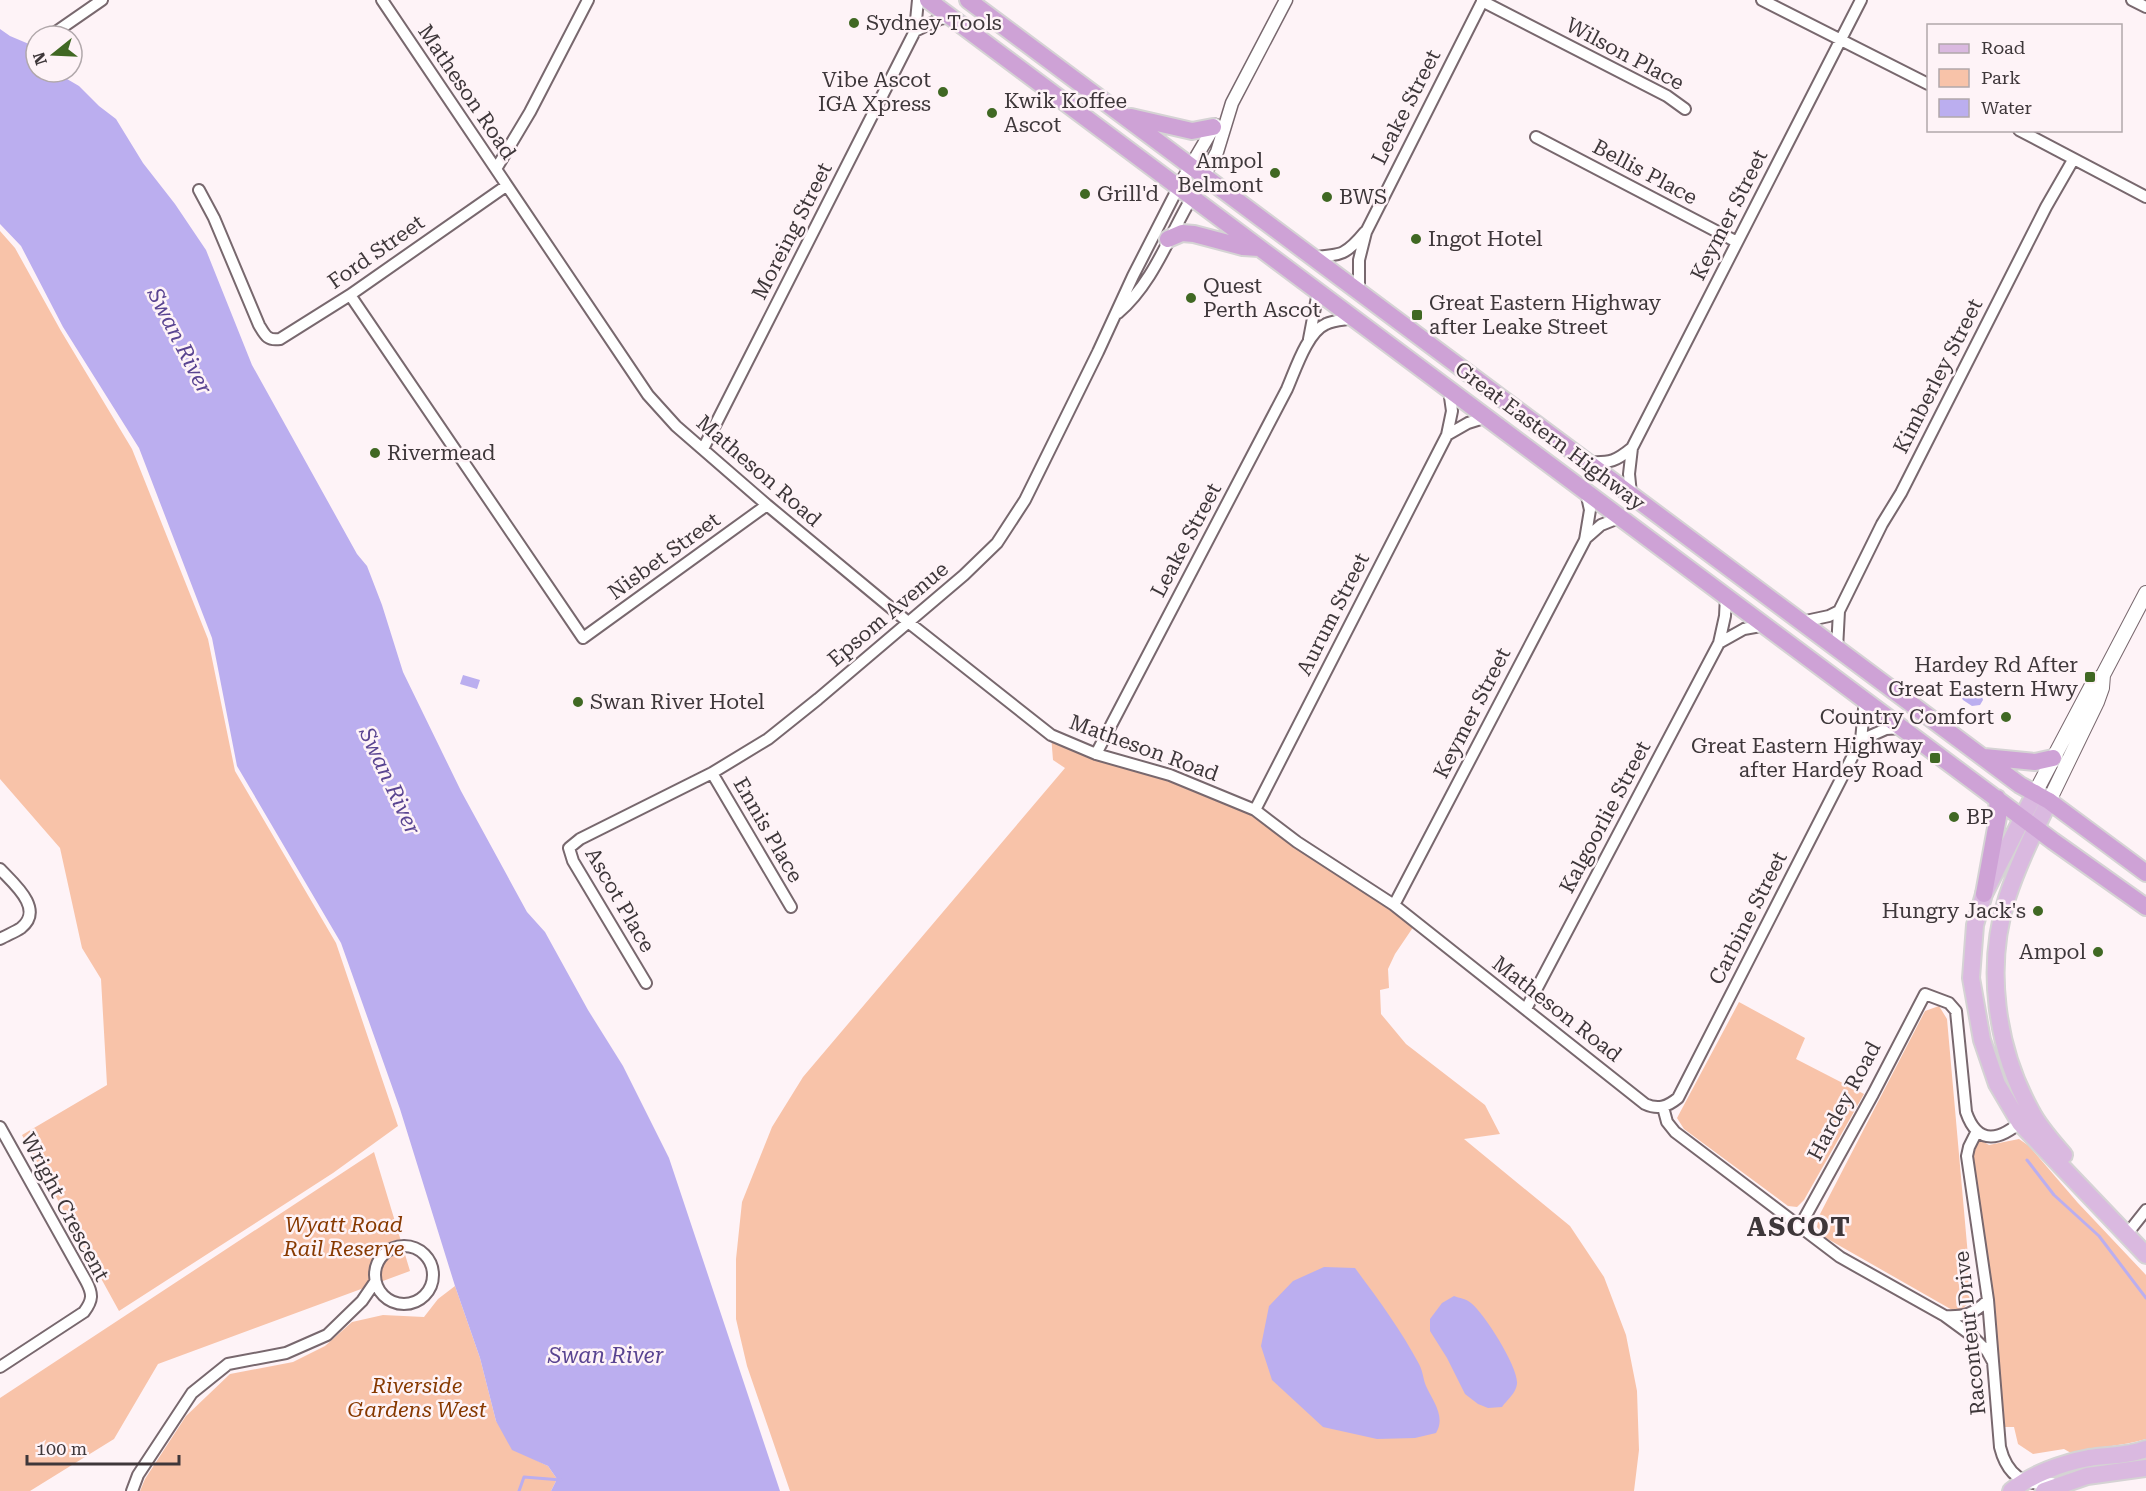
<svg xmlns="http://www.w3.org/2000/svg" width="2146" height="1491" font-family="'Roboto Serif',serif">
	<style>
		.green { fill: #f8c3a9 }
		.water { fill: #bbaeef }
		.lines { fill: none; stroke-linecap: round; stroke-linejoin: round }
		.stream { stroke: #bbaeef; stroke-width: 3 }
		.minor-casing { stroke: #78686e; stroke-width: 14 }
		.tertiary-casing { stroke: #78686e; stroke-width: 15 }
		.secondary-casing { stroke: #78686e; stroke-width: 16 }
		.primary-casing { stroke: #d5d3d4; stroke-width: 20 }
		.trunk-casing { stroke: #d5d3d4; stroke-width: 20 }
		.minor { stroke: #fff; stroke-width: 10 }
		.tertiary { stroke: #fff; stroke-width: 12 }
		.secondary { stroke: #fff; stroke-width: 14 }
		.primary { stroke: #dab9e0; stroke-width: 16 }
		.trunk { stroke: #cea2d6; stroke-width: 16 }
		.poi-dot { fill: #406823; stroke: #fef3f7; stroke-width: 2 }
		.labels { text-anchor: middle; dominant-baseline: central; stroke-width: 5; stroke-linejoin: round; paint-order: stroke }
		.poi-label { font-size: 21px; fill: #3e373a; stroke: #fef3f7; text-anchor: start }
		.street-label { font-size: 21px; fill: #3e373a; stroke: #fef3f7 }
		.park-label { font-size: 21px; font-style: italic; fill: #873900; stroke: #fef3f7 }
		.water-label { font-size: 22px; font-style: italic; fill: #594491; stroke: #fef3f7 }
		.district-label { font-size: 27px; font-weight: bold; letter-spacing: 1.5px; fill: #3e373a; stroke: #fef3f7 }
	</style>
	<rect width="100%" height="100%" fill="#fef3f7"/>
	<!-- green -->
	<path class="green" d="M0,231L15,248L61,331L132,449L208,639L235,771L336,943L398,1126L333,1173L119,1311L22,1135L107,1085L101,979L82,948L60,848L0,779Z
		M1051,735L1255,810L1416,923L1395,954L1388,969L1389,988L1380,990L1381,1014L1406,1044L1485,1105L1500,1134L1464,1139L1570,1226L1604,1277L1626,1335L1637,1391L1639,1450L1634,1491H790L747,1366L736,1319V1259L742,1202L772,1127L803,1077L1065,768L1053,760Z
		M1739,1002L1805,1038L1796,1059L1864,1094L1804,1200L1797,1207L1788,1206L1684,1129L1677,1118Z
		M1939,1006L1947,1019L1972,1301L1963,1308L1954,1311L1826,1238L1817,1227L1819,1216L1925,1011Z
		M2019,1139L2029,1146L2078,1203L2146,1275V1439C2121,1447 2096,1446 2071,1453L2064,1449L2033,1454L2018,1444L2014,1427H1999L1973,1150L1974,1144L1982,1141L1989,1145Z
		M374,1152L410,1271L158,1364L114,1439L30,1491H0V1398Z
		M455,1286L480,1358L496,1421L532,1458L548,1466L557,1479L551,1491H140L145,1479L186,1416L230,1374L293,1362L325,1346L352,1322L383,1315L424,1317L438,1299Z"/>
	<!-- water -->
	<path class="water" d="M0,29L10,36L36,47V72H55L79,86L99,106L116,119L143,163L175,204L206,250L252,365L357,554L367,566L382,605L403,672L461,791L527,912L545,932L588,1010L623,1066L669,1158L780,1491H551L557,1479L548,1466L512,1450L496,1421L480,1358L455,1286L400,1109L341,943L237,766L212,638L139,448L63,327L21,246L0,224Z
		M463,675L480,680L477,689L460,684Z
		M1963,685L1981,693L1983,700L1980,705L1972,706L1963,700L1958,691Z
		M1324,1267L1355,1268C1378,1299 1401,1330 1419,1364C1423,1371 1423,1379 1426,1386C1433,1401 1446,1417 1436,1433L1415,1438L1377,1439L1323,1427L1272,1380L1261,1346L1269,1306L1293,1281Z
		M1454,1296C1459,1298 1467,1299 1471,1303C1484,1313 1519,1368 1517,1384C1516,1393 1507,1400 1502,1407L1488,1408L1478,1404L1465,1394L1447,1358L1430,1331V1319L1442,1303Z"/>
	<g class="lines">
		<!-- stream -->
		<path class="stream" d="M2027,1160L2054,1195L2099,1236L2146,1298
			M519,1491L524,1477L561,1480"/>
		<!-- minor casing -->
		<g class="minor-casing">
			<path id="minor" d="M382,0L648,395L676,426L767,505L908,622L1051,735L1096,754L1170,775L1255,810L1297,842L1394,905L1645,1104C1658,1110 1667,1107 1678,1098L1861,740L1865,699
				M1762,0L1928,84
				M2132,0L2146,7
				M1482,1L1667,96L1685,109
				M915,31L940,19L950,17
				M50,36L102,0
				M2019,130L2146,197
				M1536,137L1737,242
				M496,169L530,112L588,0
				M199,190L214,218L259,325C265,335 267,341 280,339L350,295L506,186
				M1312,257C1342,255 1346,255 1365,232
				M1359,291V260L1366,232L1483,0
				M350,295L583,638L767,505
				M1118,313C1153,283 1169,236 1192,197
				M1309,339L1318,292
				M1447,435L1468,423L1487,417
				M703,449L915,31L918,0
				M1589,462C1611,463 1616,461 1632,448
				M1631,494L1629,474L1632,448L1861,0
				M1585,539L1601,525L1621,517
				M1801,622L1829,616L1839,611
				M1719,643L1744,629L1766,625
				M1837,649L1839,611L1882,524L1901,493L2046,207L2073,160
				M1861,740L1886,729L1903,728
				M1096,754L1287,389C1295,371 1307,332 1326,324C1334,320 1345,320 1354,318
				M712,773L791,907
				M1255,810L1447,435L1452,411L1449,390
				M0,869C13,883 45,909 21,928C15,932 7,935 0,939
				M1394,905L1585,540L1590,510L1586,492
				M646,983L573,861L569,848L580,839L712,773L768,739L818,699L964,575L997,543L1025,500L1098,352L1133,276L1179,186
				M1526,1009L1719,643L1725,616L1726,596
				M1663,1107L1667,1122L1675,1132L1840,1257L1945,1316L1971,1335L1987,1351L1993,1362
				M0,1127L86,1281C93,1294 93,1300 84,1312L0,1367
				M1977,1131L1969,1147L1967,1156L1988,1300L2000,1447C2007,1475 2024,1487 2052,1483
				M1799,1228L1873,1094L1925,994L1949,1003L1956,1011L1966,1112C1978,1147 2001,1140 2024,1119
				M2127,1234L2146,1210
				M375 1275a29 29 0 1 1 58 0a29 29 0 1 1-58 0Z
				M1945,1316C1964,1317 1974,1314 1988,1300
				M132,1491L138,1475L192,1393L228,1364L286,1353L327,1335L362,1301L375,1282"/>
		</g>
		<!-- tertiary casing -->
		<g class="tertiary-casing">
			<path id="tertiary" d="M1179,186L1215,125
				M1192,197L1217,152L1232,103L1286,0"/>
		</g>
		<!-- secondary casing -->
		<g class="secondary-casing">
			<path id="secondary" d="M2035,793L2092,685L2103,675L2146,593
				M2049,801L2097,702L2102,688L2103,675"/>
		</g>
		<!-- primary casing -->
		<g class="primary-casing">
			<path id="primary" d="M2035,793L1984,894L1975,925L1971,978L1982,1040L1997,1084L2020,1123L2146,1255
				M2049,801C2034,832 2018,864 2007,898C1985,967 1996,1048 2031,1111C2039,1127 2052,1141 2064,1155
				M2011,1491C2032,1474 2062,1463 2089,1458C2108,1455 2128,1456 2146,1449
				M2044,1491L2087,1476L2146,1468"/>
		</g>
		<!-- trunk casing -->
		<g class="trunk-casing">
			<path id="trunk" d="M928,0L2053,841L2146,907
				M968,0L2020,785L2049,801L2146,873
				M1131,117L1192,131L1213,127
				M1168,239L1182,233L1194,234L1243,247L1259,248
				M1984,757L2035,762L2053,758
				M1984,894L1998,817L1997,798"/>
		</g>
		<!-- minor -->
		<use href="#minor" class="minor"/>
		<!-- tertiary -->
		<use href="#tertiary" class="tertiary"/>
		<!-- secondary -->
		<use href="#secondary" class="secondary"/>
		<!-- primary -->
		<use href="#primary" class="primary"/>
		<!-- trunk -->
		<use href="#trunk" class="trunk"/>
	</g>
	<!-- markers -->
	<g class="poi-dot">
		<circle cx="854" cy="23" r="6"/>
		<circle cx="943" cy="92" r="6"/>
		<circle cx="992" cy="113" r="6"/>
		<circle cx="1275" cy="173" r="6"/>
		<circle cx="1085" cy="194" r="6"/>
		<circle cx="1327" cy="197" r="6"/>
		<circle cx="1416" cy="239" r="6"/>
		<circle cx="1191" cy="298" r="6"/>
		<rect x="1411" y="309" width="12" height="12" rx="3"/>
		<circle cx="375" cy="453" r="6"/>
		<rect x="2084" y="671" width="12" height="12" rx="3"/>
		<circle cx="578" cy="702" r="6"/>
		<circle cx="2006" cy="717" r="6"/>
		<rect x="1929" y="752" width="12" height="12" rx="3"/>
		<circle cx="1954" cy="817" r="6"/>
		<circle cx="2038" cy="911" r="6"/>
		<circle cx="2098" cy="952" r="6"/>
	</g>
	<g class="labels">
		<!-- poi labels -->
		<g class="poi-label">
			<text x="866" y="23">Sydney Tools</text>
			<text x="931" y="80" text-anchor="end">Vibe Ascot<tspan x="931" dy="24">IGA Xpress</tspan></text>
			<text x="1004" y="101">Kwik Koffee<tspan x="1004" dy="24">Ascot</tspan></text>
			<text x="1263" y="161" text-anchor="end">Ampol<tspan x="1263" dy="24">Belmont</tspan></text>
			<text x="1097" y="194">Grill'd</text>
			<text x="1339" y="197">BWS</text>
			<text x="1428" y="239">Ingot Hotel</text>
			<text x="1203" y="286">Quest<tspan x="1203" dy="24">Perth Ascot</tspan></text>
			<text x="1429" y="303">Great Eastern Highway<tspan x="1429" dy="24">after Leake Street</tspan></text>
			<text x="387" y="453">Rivermead</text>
			<text x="2078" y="665" text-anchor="end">Hardey Rd After<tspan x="2078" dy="24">Great Eastern Hwy</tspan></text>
			<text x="590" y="702">Swan River Hotel</text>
			<text x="1994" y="717" text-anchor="end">Country Comfort</text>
			<text x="1923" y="746" text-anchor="end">Great Eastern Highway<tspan x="1923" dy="24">after Hardey Road</tspan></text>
			<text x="1966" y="817">BP</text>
			<text x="2026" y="911" text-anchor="end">Hungry Jack's</text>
			<text x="2086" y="952" text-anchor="end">Ampol</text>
		</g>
		<!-- street labels -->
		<g class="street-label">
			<text transform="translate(1625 54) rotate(28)">Wilson Place</text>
			<text transform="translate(467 92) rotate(56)">Matheson Road</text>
			<text transform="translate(1406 107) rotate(-63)">Leake Street</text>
			<text transform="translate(1645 172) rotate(28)">Bellis Place</text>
			<text transform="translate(1729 215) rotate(-63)">Keymer Street</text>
			<text transform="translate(792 231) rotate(-63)">Moreing Street</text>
			<text transform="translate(376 252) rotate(-35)">Ford Street</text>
			<text transform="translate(1938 376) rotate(-63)">Kimberley Street</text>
			<text transform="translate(1550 436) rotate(37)">Great Eastern Highway</text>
			<text transform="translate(759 471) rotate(41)">Matheson Road</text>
			<text transform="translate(1186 540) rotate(-62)">Leake Street</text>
			<text transform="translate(664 556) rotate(-36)">Nisbet Street</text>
			<text transform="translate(888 614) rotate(-40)">Epsom Avenue</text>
			<text transform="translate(1333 614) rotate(-63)">Aurum Street</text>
			<text transform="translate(1472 713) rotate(-63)">Keymer Street</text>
			<text transform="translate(1144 748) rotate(20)">Matheson Road</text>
			<text transform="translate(1605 817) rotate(-62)">Kalgoorlie Street</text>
			<text transform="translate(768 830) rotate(60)">Ennis Place</text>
			<text transform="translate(620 900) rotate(60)">Ascot Place</text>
			<text transform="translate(1748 918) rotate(-63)">Carbine Street</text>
			<text transform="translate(1557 1009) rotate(38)">Matheson Road</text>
			<text transform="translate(1844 1101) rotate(-62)">Hardey Road</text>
			<text transform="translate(65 1207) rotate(62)">Wright Crescent</text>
			<text transform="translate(1970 1333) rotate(-96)">Raconteur Drive</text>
		</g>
		<!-- park labels -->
		<g class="park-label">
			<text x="344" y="1225">Wyatt Road<tspan x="344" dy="24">Rail Reserve</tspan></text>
			<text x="417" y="1386">Riverside<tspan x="417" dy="24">Gardens West</tspan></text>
		</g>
		<!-- water labels -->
		<g class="water-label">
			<text transform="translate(180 341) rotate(63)">Swan River</text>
			<text transform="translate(390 781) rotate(65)">Swan River</text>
			<text x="606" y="1355">Swan River</text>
		</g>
		<!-- district labels -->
		<g class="district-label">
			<text x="1799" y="1227">ASCOT</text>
		</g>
	</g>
	<!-- legend -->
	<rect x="1927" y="24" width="195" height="108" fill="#fef3f7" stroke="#b1a8ab" stroke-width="1.5"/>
	<rect x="1939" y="44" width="30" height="9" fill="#dab9e0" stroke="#b1a8ab" stroke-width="1.5"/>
	<text x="1981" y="54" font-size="18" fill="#3e373a">Road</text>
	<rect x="1939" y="69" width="30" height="18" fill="#f8c3a9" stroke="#b1a8ab" stroke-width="1.5"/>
	<text x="1981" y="84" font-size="18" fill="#3e373a">Park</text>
	<rect x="1939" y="99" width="30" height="18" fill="#bbaeef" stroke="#b1a8ab" stroke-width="1.5"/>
	<text x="1981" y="114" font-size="18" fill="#3e373a">Water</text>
	<!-- north arrow -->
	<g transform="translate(54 54) rotate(252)"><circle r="28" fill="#fef3f7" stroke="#b1a8ab" stroke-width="1.5"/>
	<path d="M0-4.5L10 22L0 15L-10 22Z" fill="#406823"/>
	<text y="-9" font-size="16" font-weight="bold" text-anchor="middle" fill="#3e373a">N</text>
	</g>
	<!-- scale -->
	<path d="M27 1455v9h152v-9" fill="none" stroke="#3e373a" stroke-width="3"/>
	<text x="36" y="1455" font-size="18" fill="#3e373a" stroke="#fef3f7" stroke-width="4.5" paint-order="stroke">100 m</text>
</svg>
